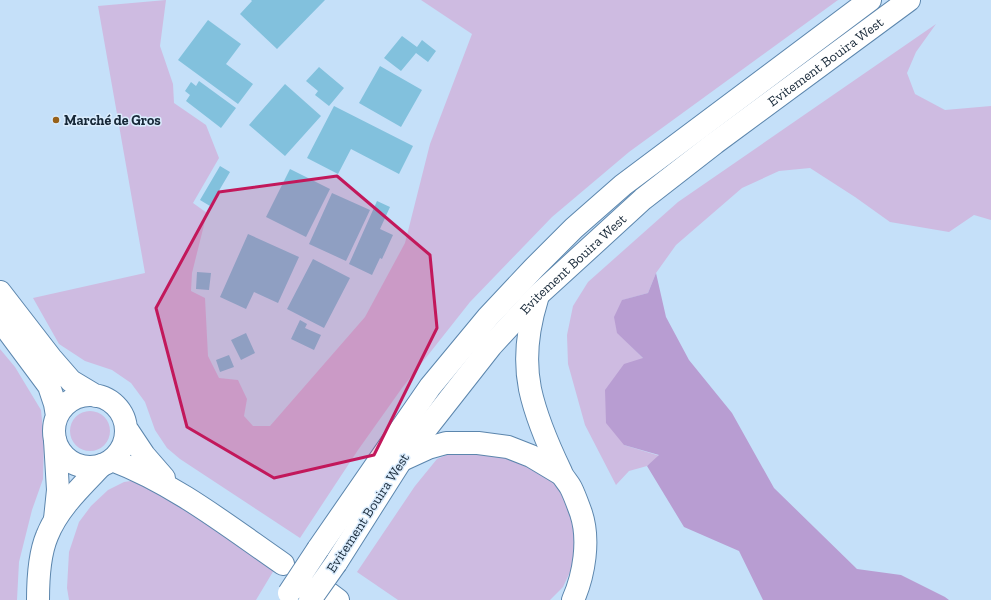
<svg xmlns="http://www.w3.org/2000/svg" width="991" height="600" font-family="'Zilla Slab',serif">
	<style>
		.green { fill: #cebbe1 }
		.forest { fill: #b89dd2 }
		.building { fill: #82c1dd }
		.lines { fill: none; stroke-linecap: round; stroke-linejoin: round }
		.major-casing { stroke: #5c86ad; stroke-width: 24 }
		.highway-casing { stroke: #5c86ad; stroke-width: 24 }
		.major { stroke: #fff; stroke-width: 22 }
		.highway { stroke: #fff; stroke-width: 22 }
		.highway-bridge-casing { stroke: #5c86ad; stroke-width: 24; stroke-linecap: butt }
		.highway-bridge { stroke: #fff; stroke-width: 22 }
		.marked { fill: #c2185b; fill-opacity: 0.2; stroke: #c2185b; stroke-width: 3; stroke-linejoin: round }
		.poi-dot { fill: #97611a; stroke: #daecfd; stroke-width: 1.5 }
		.labels { text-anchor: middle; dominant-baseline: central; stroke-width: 3; stroke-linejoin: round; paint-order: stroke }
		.street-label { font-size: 14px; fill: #172838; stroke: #daecfd }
		.poi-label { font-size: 14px; font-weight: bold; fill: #172838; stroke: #daecfd; text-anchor: start }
	</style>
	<rect width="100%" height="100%" fill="#c5e0f9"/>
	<!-- green -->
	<path class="green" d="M166,0L160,46L173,84L174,103L206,125L219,158L193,203L207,213L192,273L191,291L205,298L208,356L219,378L238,380L247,399L244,416L253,426H270L365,317L405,243L430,144L472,34L421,0H838L629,152L552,217L470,302L402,388L358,450L300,538L180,459L167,448L155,430L145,402L131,383L112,370L85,361L59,344L33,298L145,273L98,6Z
		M936,24L916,52L907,73L915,94L945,110L991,106V220L974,215L949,232L890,222L855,197L810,168L779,171L742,188L676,245L656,273L648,293L623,300L618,333L643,358L624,445L660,456L647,466L629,471L616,485L585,425L568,364L567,335L573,306L588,282L678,202Z
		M0,349L15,367L41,410L44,441L43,479L32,510L19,562L17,600H0Z
		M70 431a20 20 0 1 1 40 0a20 20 0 1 1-40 0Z
		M466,447L550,468L580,528L576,559L563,587L550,600H398L357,572L415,486L437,459Z
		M144,479L277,565L256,600H69L67,588L69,552L79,522L91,506L108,490L124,482Z"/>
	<!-- forest -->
	<path class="forest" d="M656,273L666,317L689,360L732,413L774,488L857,569L901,575L945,597L949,600H763L739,551L684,527L647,466L659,455L624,445L606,423L605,390L624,364L643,358L617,333L614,317L622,300L648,293Z"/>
	<!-- building -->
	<path class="building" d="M251,0H325L277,49L240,14L252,1Z
		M208,20L241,44L226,64L253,84L238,104L178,60Z
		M402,36L417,47L422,40L436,51L428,62L416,53L401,71L384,58Z
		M380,66L422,90L401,127L359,103Z
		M319,67L344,88L329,106L315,95L318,91L306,81Z
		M199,81L236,108L221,128L186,101L190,95L185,91L191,82L196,86Z
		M285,84L321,116L285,156L249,125Z
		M334,106L413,146L399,174L351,149L338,174L307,158Z
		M220,166L230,172L210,206L200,200Z
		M290,169L330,189L306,237L266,217Z
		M332,193L370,210L346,261L309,244Z
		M377,201L390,207L380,229L393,235L382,259L380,258L372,275L349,264Z
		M248,234L299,257L278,303L254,292L246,309L220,297Z
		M313,259L350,278L324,328L287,309Z
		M197,272L211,273L209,290L196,289Z
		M300,320L307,324L305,328L321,335L314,350L291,339Z
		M246,333L255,353L241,360L231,340Z
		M229,355L234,367L220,372L216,360Z"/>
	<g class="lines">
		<!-- major casing -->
		<g class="major-casing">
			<path id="major" d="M0,292L51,358L71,381L96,396
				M0,320L49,386L55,404L57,416
				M54 431a36 36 0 1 1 72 0a36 36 0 1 1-72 0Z
				M126,428L144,455L164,478
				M112,460C175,484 228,526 283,564
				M330,594L338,600"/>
		</g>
		<!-- highway casing -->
		<g class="highway-casing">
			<g id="highway">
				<path d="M537,299C528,328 524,359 530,389C536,417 549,447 561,472C563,478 568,482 571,488C575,496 578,505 581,513C590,540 584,575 573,600"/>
				<path d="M55,440L58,490L55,519"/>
				<path d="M404,459L428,448L446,443H478L508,447L531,456L561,474"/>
				<path d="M318,549L430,387L488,317L534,268L574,228L623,185L870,0"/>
				<path id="s1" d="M336,563L400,462L491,346L537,296L643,199L715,143L909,0"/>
				<path d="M38,600C38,579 39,555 47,536C58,508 82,486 102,465"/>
			</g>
		</g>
		<!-- major -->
		<use href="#major" class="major"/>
		<!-- highway -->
		<use href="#highway" class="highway"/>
		<!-- highway-bridge casing -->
		<g class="highway-bridge-casing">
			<path id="highway-bridge" d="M289,593L318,549
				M310,600L336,563"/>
		</g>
		<!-- highway-bridge -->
		<use href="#highway-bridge" class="highway-bridge"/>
	</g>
	<!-- marked area -->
	<path class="marked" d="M337,176L430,255L437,328L374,455L274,478L187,427L156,308L219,192Z"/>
	<!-- markers -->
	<circle class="poi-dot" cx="56" cy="120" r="4"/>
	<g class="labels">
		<!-- street labels -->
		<g class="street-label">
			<text stroke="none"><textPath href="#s1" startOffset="707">Evitement Bouira West</textPath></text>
			<text stroke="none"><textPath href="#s1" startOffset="383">Evitement Bouira West</textPath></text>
			<text transform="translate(368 513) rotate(-57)">Evitement Bouira West</text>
		</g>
		<!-- poi labels -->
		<g class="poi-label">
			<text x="64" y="120">Marché de Gros</text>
		</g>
	</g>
</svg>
